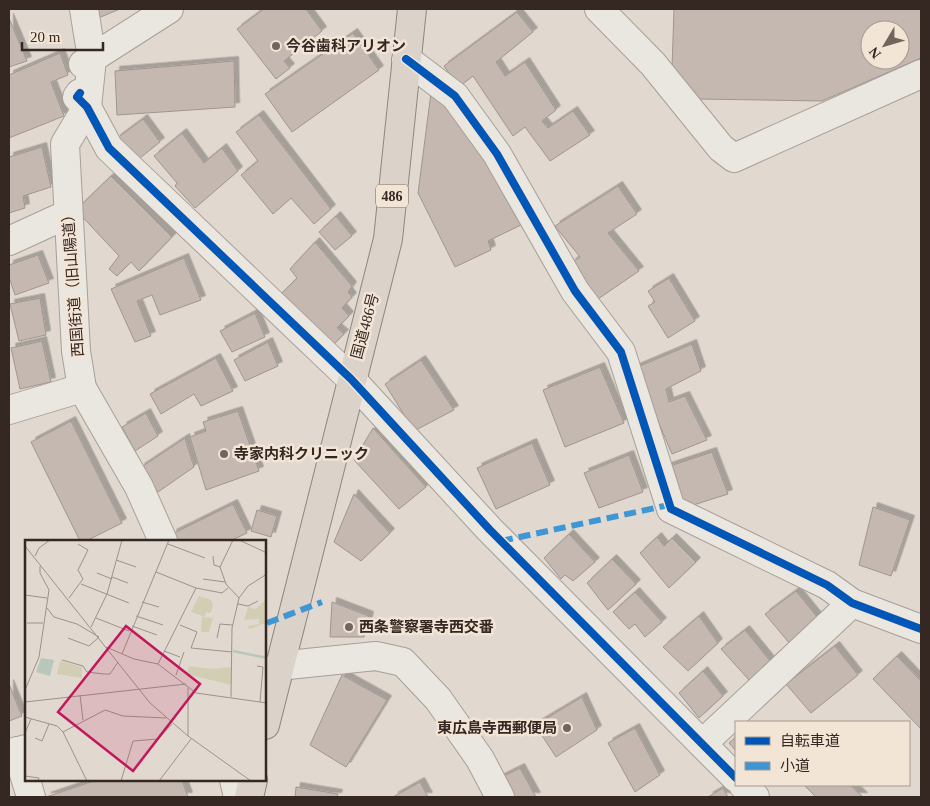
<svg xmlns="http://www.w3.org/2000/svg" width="930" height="806" font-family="'Times New Roman','Noto Sans JP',serif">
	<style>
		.building { fill: #c5b8b1; stroke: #a1958f; fill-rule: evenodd; filter: url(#shadow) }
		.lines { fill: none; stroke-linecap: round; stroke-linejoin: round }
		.minor-casing { stroke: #a79f98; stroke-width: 30 }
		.tertiary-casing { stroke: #a79f98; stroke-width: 30 }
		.trunk-casing { stroke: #8d857f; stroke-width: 30 }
		.minor { stroke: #eae6e0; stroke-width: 28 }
		.tertiary { stroke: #eae6e0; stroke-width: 28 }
		.trunk { stroke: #dbd2ca; stroke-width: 28 }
		.quiet { stroke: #3e96d5; stroke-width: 6; stroke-dasharray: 12 6; stroke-linecap: butt }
		.cycleway-casing { stroke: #f2e5d6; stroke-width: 11 }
		.cycleway { stroke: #0057b8; stroke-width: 8 }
		.poi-dot { fill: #71655e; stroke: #f2e5d6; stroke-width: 2 }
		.labels { text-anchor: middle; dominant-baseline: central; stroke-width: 5; stroke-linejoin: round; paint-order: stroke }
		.shield { fill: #f2e5d6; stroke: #6e6057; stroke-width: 1 }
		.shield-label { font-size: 14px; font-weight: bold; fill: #352721 }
		.poi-label { font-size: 15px; font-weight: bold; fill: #352721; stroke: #f2e5d6; text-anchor: start }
		.street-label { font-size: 15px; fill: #352721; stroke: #f2e5d6 }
		.inset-river { fill: none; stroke: #b9c6bc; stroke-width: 2.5 }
		.inset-road { fill: none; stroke: #9c928a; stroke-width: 1 }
		.view { fill: #c2185b; fill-opacity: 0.15; stroke: #c2185b; stroke-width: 2.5 }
		.inset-edge { fill: none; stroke: #352721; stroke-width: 2.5 }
	</style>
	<defs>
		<filter id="shadow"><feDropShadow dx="4.5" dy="-4.5" stdDeviation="0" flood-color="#0004"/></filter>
	</defs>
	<rect width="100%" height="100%" fill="#e1d9d0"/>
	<!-- building -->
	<path class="building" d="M92,9H120L96,19Z
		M264,9H306L322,31L284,61L290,68L276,79L237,29Z
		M674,9H921V58L822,101L699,99L672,68ZM870,30H900V60H870Z
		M517,12L533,32L496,62L505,76L525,62L556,110L542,121L548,128L573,111L590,135L550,161L525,127L513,136L473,76L459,87L444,66Z
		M9,18L27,61L9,67Z
		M353,33L379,70L292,132L265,94Z
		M60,53L68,75L51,82L64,116L9,138V75Z
		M234,61L235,107L117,115L115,71Z
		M438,92L487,148L523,224L488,241L491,250L455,267L418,193L431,93Z
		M259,115L331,209L314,224L291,198L273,214L241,175L258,161L236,132Z
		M143,119L160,142L135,162L116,139Z
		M182,133L204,163L222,148L238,171L195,208L175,186L177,183L154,156Z
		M42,147L51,187L23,196L25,208L9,213V157Z
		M111,176L172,237L139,271L131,262L117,276L109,269L119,256L76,210Z
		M618,186L637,214L608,233L639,271L598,299L571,263L580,257L555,226Z
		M336,216L352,236L335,250L319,232Z
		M315,242L352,286L348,292L352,297L342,308L349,316L337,328L344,334L328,350L277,298L297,278L290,269Z
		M38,255L49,283L15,295L9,277V265Z
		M184,258L201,300L160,315L152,295L137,301L151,336L135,342L111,289Z
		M669,278L695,321L668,338L648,306L655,302L648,291Z
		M40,298L46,335L19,341L10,304Z
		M255,313L265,337L232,352L220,331Z
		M42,341L51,382L20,389L11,348Z
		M268,342L278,366L245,381L234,360Z
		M692,344L701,371L666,389L669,402L685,396L707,440L672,454L635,368Z
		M216,358L233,391L201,406L194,394L161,414L150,394Z
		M421,360L454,410L414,431L385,384Z
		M600,367L624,423L565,447L543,390Z
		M238,411L259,471L206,490L190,437L206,431L203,422Z
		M146,413L158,436L135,451L122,427Z
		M71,421L122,523L86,541H80L31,442Z
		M373,428L426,487L399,509L354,460Z
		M185,438L194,467L158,492L140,468Z
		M532,443L550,485L496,509L477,468Z
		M712,452L728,494L684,508L667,467Z
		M629,455L643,492L599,508L584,473Z
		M354,494L390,533L361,561L334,542Z
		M233,504L247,533L230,541H176L172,534Z
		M873,507L910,520L891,576L859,565Z
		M257,510L277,516L271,537L251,531Z
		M569,534L595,562L573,581L565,575L561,579L544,558Z
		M657,537L664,546L672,538L696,562L669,588L640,553Z
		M612,559L636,584L608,610L587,583Z
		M796,591L818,618L790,644L765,614Z
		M635,592L662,622L645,637L635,624L629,629L613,612Z
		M332,602L369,616L364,637H330Z
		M699,616L718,643L688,671L663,647Z
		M745,630L771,662L749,680L721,649Z
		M835,646L858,675L811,713L786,684Z
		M897,656L921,681V729L873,679Z
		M703,671L723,696L699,718L679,693Z
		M342,675L387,700L346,767L310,745Z
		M9,684L22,716L9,721Z
		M582,697L597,730L556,757L535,725Z
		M635,728L660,775L635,792L608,743Z
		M736,737V751L729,743Z
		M520,768L536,797H509L498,779Z
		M96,780H182L188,797H46Z
		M420,782L428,797H393Z
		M804,785H850L863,797H816Z
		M296,787L338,794L337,797H295Z
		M723,788L728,797H708Z"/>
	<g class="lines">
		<!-- minor casing -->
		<g class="minor-casing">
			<path id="minor" d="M599,9L653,64L721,148L734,158L921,74
				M406,59L455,96L497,154L575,291L621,352L671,509L827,585L852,603L921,629
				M83,64L169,9
				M80,93L77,97L87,107L109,148L351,379L490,530L736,778
				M9,241L68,214
				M9,410L82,388
				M278,666L376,656L403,662L438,699L480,759L500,797
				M702,744L852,603
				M17,751L31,797
				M743,785L755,797"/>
		</g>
		<!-- tertiary casing -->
		<g class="tertiary-casing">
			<path id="tertiary" d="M84,9L92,59L87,107L65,144L76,351L82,388L139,487L163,541
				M9,754L26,749
				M234,780L238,797"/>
		</g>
		<!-- trunk casing -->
		<g class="trunk-casing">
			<path id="trunk" d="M265,725L388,239L412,9
				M249,797L253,780"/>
		</g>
		<!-- minor -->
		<use href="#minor" class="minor"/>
		<!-- tertiary -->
		<use href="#tertiary" class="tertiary"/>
		<!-- trunk -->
		<use href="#trunk" class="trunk"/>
		<!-- quiet -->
		<path class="quiet" d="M501,541L669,505
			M267,623L322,602"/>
		<!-- cycleway casing -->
		<g class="cycleway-casing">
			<path id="cycleway" d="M406,59L455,96L497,154L575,291L621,352L671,509L827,585L852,603L921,629
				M80,93L77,97L87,107L109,148L351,379L490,530L736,778"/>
		</g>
		<!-- cycleway -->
		<use href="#cycleway" class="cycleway"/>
	</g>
	<!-- markers -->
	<g class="poi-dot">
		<circle cx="276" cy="46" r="5"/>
		<circle cx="224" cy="454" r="5"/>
		<circle cx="349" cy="627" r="5"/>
		<circle cx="567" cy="728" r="5"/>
	</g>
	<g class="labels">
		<!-- shield labels -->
		<rect class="shield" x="376" y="184.5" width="32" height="23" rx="4"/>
		<g class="shield-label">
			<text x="392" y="196">486</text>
		</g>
		<!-- poi labels -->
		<g class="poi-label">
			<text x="286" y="46">今谷歯科アリオン</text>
			<text x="234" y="454">寺家内科クリニック</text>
			<text x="359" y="627">西条警察署寺西交番</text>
			<text x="557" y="728" text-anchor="end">東広島寺西郵便局</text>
		</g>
		<!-- street labels -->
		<g class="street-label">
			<text transform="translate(73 282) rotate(-94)">西国街道（旧山陽道）</text>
			<text transform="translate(365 326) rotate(-75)">国道486号</text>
		</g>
	</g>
	<!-- overview -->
	<g transform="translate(25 540)">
		<rect width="241" height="241" fill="#e1d9d0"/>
		<path d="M241,60V83L224,89L223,86L234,84V79L219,80L223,67L230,69ZM177,77L188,78L184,92H176ZM35,121L57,127V138L32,134ZM164,126L188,129L206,127V145L161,134Z" fill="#d2ceb4"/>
		<path d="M174,56L186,60L188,65L186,73L181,72L180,77L166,72Z" fill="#d2ceb4"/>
		<path d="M16,118L29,120L25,136L11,132Z" fill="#b9c6bc"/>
		<path class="inset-river" d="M208,111L242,118"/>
		<path class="inset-road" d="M208,0L195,27L201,44L214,58M214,0L242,13M143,4L180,18M0,6L125,163L163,196L226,241M10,16L14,8L25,0M188,16L189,25L195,27M91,20L111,27M131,32L171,48L197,53L203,48M72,33L87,39M87,37L103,43M178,39L200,42M56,44L104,63M0,55L22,58M44,58L58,39L53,30L63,10L53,4M117,62L134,67M213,64L223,66L233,61M22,68L29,77L52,84L74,97L64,106L43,98M111,76L138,85M71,78L104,91M2,83H18M155,85L172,92L166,108L207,112M107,86L132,95M66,87L82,54L97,0M192,98L195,84L207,85M81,107L109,119L133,124L171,153L242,163M139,111L155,117M97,114L144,0M37,120L58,126L62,132L79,134H85L93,122M133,124L171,48M232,126L238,127L235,162M151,135L159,112M0,150L14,117L24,50L15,33V26M55,155L58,180M206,157L207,88L214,58L223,46L242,34M0,162L161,144M0,177L32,186L38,192L62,241M38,192L80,170L98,176L141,178M0,193L6,179M163,196V148M10,198L17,201L24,184M0,236L14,238L13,241M96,241L108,201L133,199L147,184M134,241L166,199"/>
		<path class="view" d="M101,86L175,144L108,231L33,172Z"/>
		<rect width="241" height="241" class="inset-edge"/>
	</g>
	<!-- border -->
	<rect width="930" height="806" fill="none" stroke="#352721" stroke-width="20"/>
	<!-- legend -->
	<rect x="735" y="721" width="175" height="65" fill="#f2e5d6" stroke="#a6998e"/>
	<rect x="745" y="737" width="25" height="8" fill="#0057b8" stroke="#a6998e"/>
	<text x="780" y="746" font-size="15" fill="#352721">自転車道</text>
	<rect x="745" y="762" width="25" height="8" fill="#3e96d5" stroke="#a6998e"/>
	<text x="780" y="771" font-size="15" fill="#352721">小道</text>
	<!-- north arrow -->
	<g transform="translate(885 45) rotate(232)"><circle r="24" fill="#f2e5d6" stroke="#a6998e"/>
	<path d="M0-4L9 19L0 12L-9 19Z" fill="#71655e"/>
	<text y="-8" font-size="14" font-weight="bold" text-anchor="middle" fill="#352721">N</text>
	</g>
	<!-- scale -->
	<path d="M22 42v8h81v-8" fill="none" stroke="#352721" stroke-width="2.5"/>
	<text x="30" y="42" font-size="15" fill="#352721" stroke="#f2e5d6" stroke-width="4" paint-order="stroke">20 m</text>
</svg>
